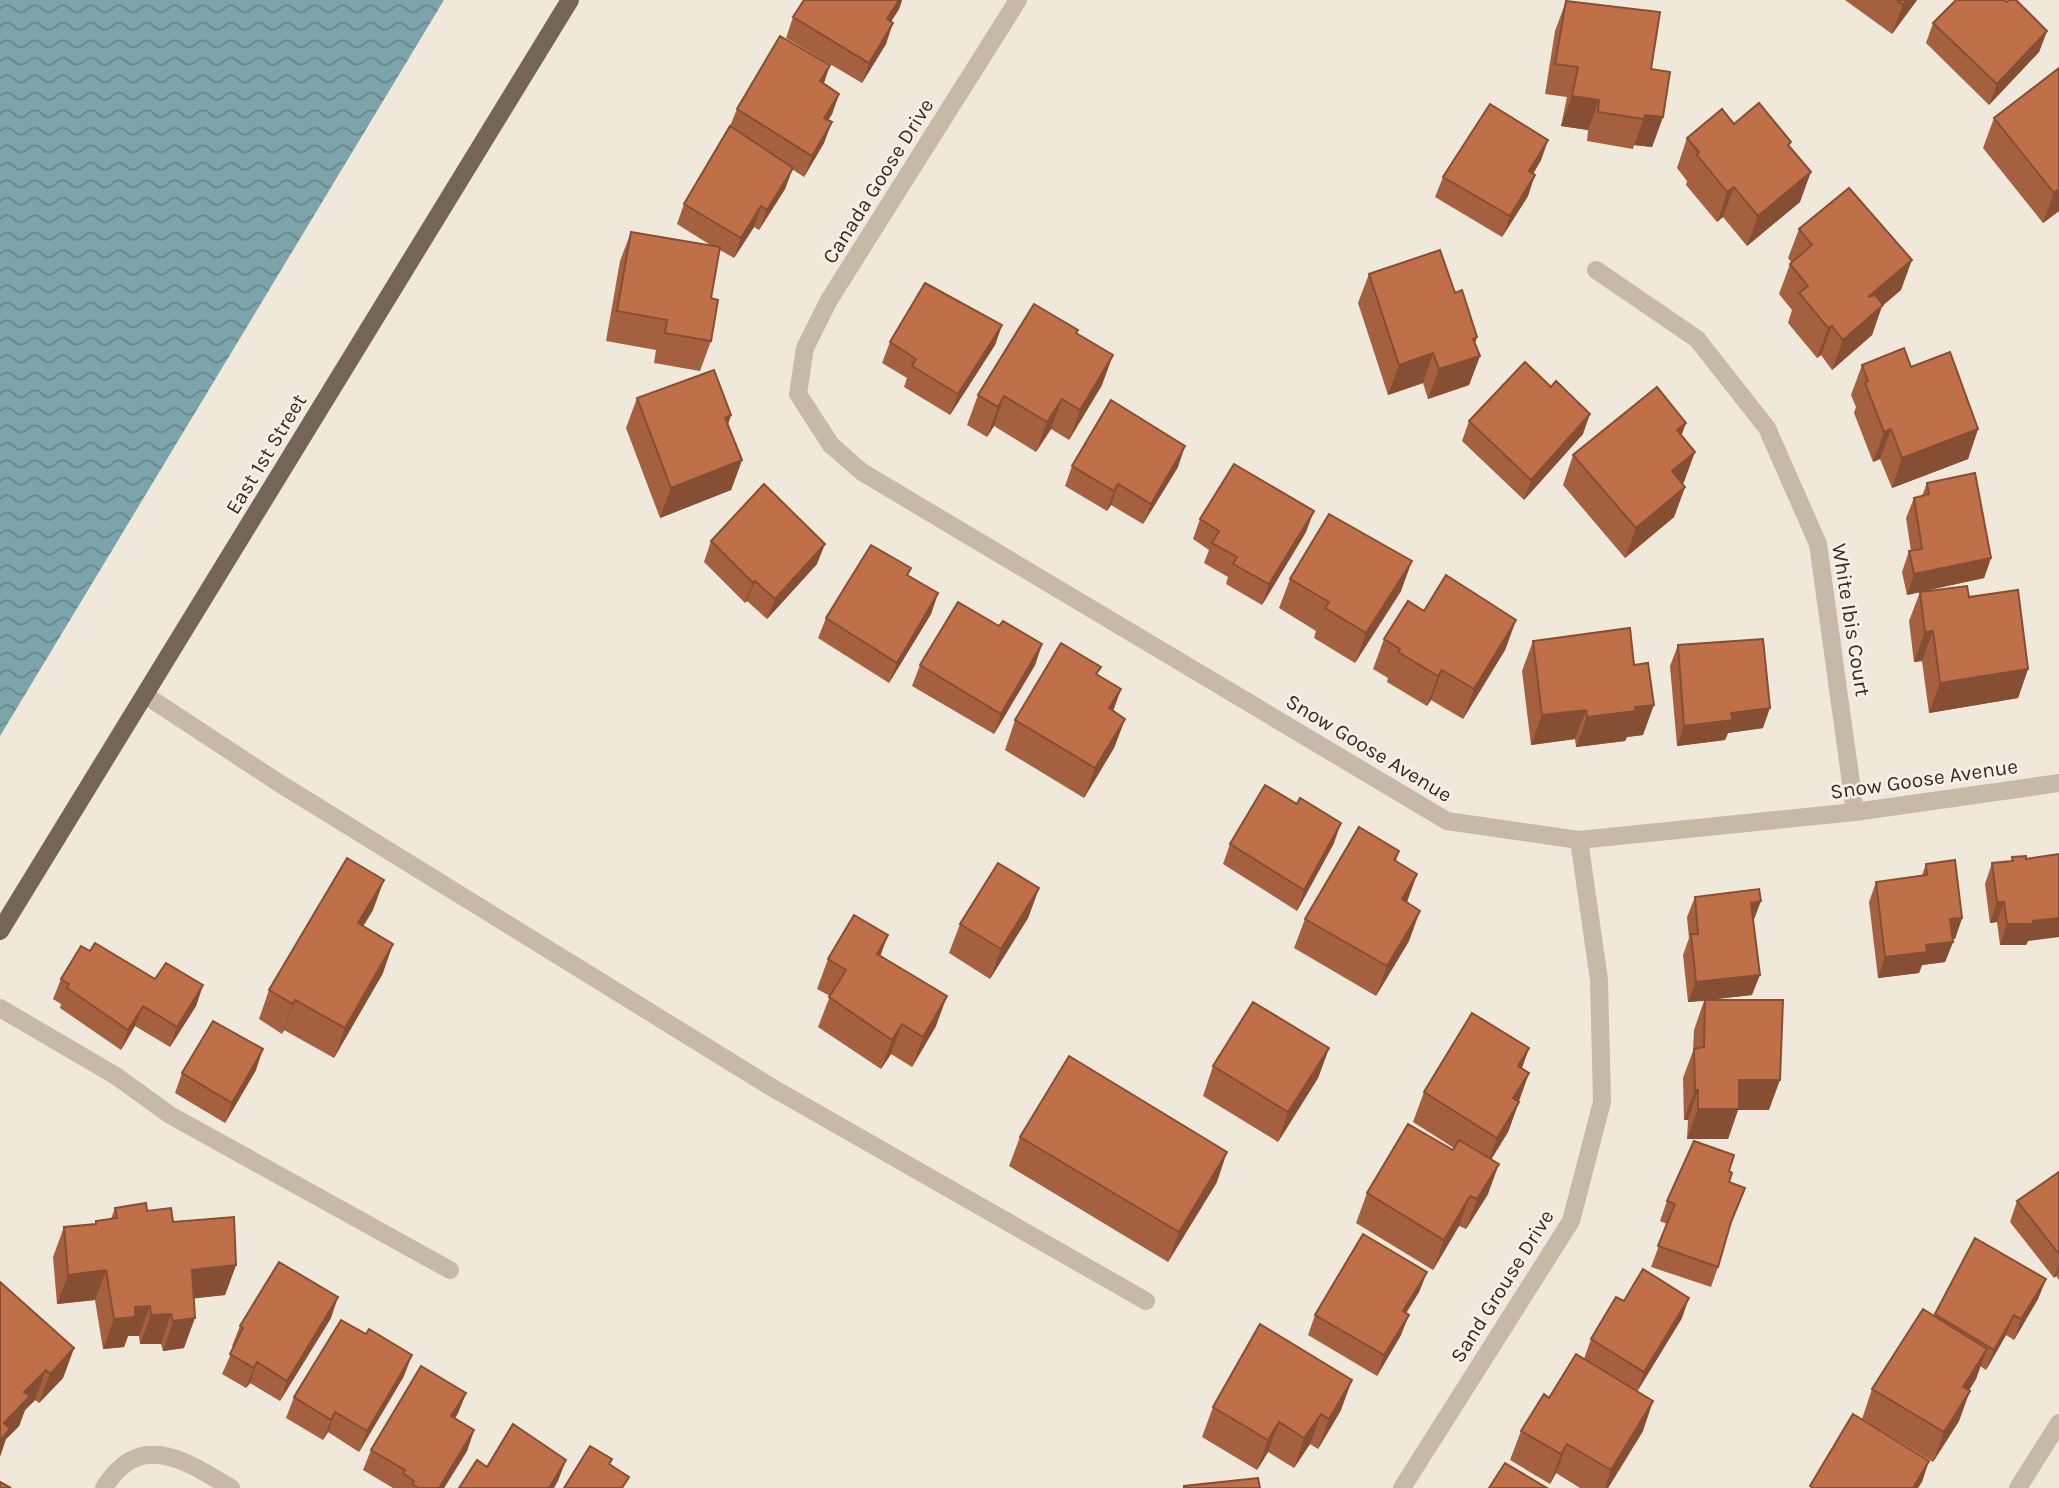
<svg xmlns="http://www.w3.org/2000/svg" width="2059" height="1488" font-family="Karla,sans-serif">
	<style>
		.water { fill: url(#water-waves) }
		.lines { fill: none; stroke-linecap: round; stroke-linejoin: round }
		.minor { stroke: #c7b9a7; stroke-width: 18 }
		.major { stroke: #756559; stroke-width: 18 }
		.wall { fill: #a4603f }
		.shaded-wall { fill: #864e33 }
		.building { fill: #bf7049; stroke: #864e33; stroke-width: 2 }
		.labels { text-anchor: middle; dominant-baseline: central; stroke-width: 5; stroke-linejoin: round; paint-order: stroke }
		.street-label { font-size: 21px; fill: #342c27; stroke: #f8f1e6 }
	</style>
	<defs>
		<pattern id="water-waves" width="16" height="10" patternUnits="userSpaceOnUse" patternTransform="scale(1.75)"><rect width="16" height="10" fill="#7ba5ab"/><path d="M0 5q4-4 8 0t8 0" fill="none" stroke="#66878b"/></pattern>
	</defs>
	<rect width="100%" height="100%" fill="#f0e8da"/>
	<!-- water -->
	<path class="water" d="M0,0H444L0,736Z"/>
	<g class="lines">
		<!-- minor -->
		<path class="minor" d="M1018,0L829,300L805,348L798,394L831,445L862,472L1447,821L1579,840L1855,812L2059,783
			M1596,270L1697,339L1767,428L1818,544L1855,812
			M145,695L279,783L771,1087L1146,1301
			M0,1008L116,1076L170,1115L450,1270
			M104,1488C140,1429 186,1461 231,1488
			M1402,1488L1571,1221L1602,1102L1599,980L1579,840
			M2018,1488L2059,1423"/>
		<!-- major -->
		<path class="major" d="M0,931L570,0"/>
	</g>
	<!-- wall -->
	<path class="wall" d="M804,0H902L899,9L891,22L886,44L862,83L786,38L793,17Z
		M1845,0H1917L1892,34Z
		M1566,1L1651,69L1663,117L1652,147L1634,145L1633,149L1587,141L1588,130L1561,126L1567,97L1545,94L1555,31Z
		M1933,23L2047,31L2039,52L1989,105L1926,43Z
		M2059,68V211L2043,223L1983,148L1994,118Z
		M823,84L839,94L832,114L828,120L824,143L804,177L792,169L785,189L759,230L754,227L734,258L720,250L711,298V341L700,371L654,363L656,350L606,341L620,261L631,232L712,246L677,224L684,204L730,126L737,109Z
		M1734,124L1790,147L1800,202L1747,246L1723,217L1717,222L1686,185L1687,181L1677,168L1687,138Z
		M1548,140L1541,160L1533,174L1528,196L1502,237L1435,197L1443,177Z
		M1799,229L1901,290L1882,306L1872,335L1832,370L1821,355L1817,358L1788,323L1792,310L1779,294L1790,264L1791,262L1788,258Z
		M1369,274L1455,293L1477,337L1475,343L1480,356L1469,385L1428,399L1423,383L1388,395L1358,303Z
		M1002,325L995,345L950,415L904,387L907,378L882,363L890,342Z
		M1077,334L1102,385L1069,440L1051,429L1036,452L994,426L987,437L967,425L978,395Z
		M1862,365L1911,367L1978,429L1968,459L1892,488L1880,459L1873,462L1854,413L1856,407L1851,395Z
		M637,398L731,415L728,425L742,460L731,490L660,518L626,428Z
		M1469,421L1583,434L1524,500L1462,441Z
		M1681,436L1684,482L1682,483L1685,487L1674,517L1625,558L1563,485L1573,455Z
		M1072,466L1178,467L1143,524L1111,505L1107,511L1065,486Z
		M1927,483L1991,558L1984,578L1922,591L1969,597L2028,669L2018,698L1929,713L1922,661L1914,662L1909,621L1920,592L1907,595L1902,572L1909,551H1911L1906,518L1914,498L1922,496Z
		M1200,519L1306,532L1262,605L1226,584L1228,577L1204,563L1209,550L1193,539Z
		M711,541L817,564L767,619L747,601L745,603L704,562Z
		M908,576L938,593L931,614L889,683L818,638L826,618Z
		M1290,579L1401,591L1355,663L1314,638L1316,631L1279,608Z
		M1424,611L1516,620L1505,650L1463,719L1431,700L1427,706L1387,682L1388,678L1373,669L1384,639Z
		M999,626L1042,644L1035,665L994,734L912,686L920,665Z
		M1533,641L1643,735L1627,737L1625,741L1576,747L1575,739L1531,745L1522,671Z
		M1678,645L1763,728L1728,733L1725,740L1677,746L1670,666Z
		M1098,675L1121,689L1113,711L1125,719L1114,748L1084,798L1005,750L1015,720Z
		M1297,804L1334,843L1297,911L1223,864L1230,844Z
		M1399,851L1396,861L1417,874L1407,902L1409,941L1376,996L1294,948L1305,919Z
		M2012,857L2028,941L2026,945H2000L1997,922L1990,923L1985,884L1992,863L2011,861Z
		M1926,864L1962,918L1955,939H1952L1953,942L1945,962L1922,965L1919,973L1878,978L1869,902L1876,882L1922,875Z
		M1039,888L1028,918L990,979L949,953L960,924Z
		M1695,897L1753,922L1752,995L1708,1000L1769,1110H1738L1728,1139H1687L1688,1120H1684L1683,1078L1693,1051L1694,1030L1704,1001L1688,1002L1683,955L1689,938L1687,917Z
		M373,910L363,926L383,973L334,1058L284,1030L282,1034L259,1019L269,990Z
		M90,951L155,979L203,985L196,1006L170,1047L135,1026L121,1050L60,1008L61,1004L53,999L61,979Z
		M881,956L936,1026L912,1067L891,1054L881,1069L818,1027L830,996L817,989L828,959Z
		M1329,1048L1318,1078L1278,1142L1203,1096L1213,1066Z
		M1529,1048L1522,1068L1529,1073L1508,1132L1491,1160L1488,1194L1466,1229L1459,1226L1433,1270L1356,1223L1367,1193L1453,1150L1454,1148L1413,1122L1424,1092Z
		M256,1070L225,1123L175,1093L182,1073Z
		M1020,1137L1217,1182L1168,1262L1009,1166Z
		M1729,1171V1182L1745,1188L1728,1231L1718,1267L1711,1287L1651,1267L1667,1224L1660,1221L1667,1201Z
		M2059,1172V1280L2056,1276L2054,1278L2010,1222L2017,1201Z
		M115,1208L147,1211L173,1222L236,1265L225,1295L194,1298L184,1348L163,1351L161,1344H140L139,1336H128L124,1347L103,1349L95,1300L57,1304L53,1257L64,1227L95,1224L96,1221L111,1219Z
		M1975,1238L2046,1279L2038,1299L2014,1340L2006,1335L1986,1370L1980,1366L1976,1379L1968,1391L1959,1421L1933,1462L1862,1419L1872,1389L1934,1316Z
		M1427,1272L1419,1292L1406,1313L1401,1335L1377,1376L1308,1335L1315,1315Z
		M0,1282L74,1348L63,1378L39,1403L35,1400L25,1410L19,1426L6,1439Z
		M1624,1301L1682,1318L1637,1391L1643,1431L1608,1488H1580L1556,1473L1550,1484L1510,1460L1521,1431L1584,1359L1591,1339Z
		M331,1318L280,1401L250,1383L246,1388L222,1374L234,1347L232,1346L240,1326Z
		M404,1376L359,1452L328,1432L323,1440L286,1418L294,1397Z
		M466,1393L458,1413L455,1418L474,1430L467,1451L444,1488H393L363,1470L371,1450Z
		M1213,1407L1341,1410L1318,1449L1310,1444L1294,1468L1268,1452L1257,1470L1202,1437Z"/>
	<!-- shaded-wall -->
	<path class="shaded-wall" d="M899,0H902L899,9L879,40L887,19Z
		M1906,0H1917L1892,34L1903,5Z
		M893,23L886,44L862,83L869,63Z
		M2047,31L2039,52L1989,105L1997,84Z
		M830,65L823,86L820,81Z
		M839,94L832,114L817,138L824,118Z
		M1572,96L1599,100L1588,130L1561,126Z
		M1645,115L1663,117L1652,147L1634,145Z
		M832,122L824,143L804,177L812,156Z
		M1548,140L1541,160L1522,192L1529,171Z
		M793,168L785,189L759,230L767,210Z
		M1811,172L1800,202L1747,246L1758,216Z
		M1535,175L1528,196L1502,237L1510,216Z
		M1734,187L1723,217L1717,222L1727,192Z
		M2059,189V211L2043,223L2054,193Z
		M761,206L754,227L734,258L741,238Z
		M1912,260L1901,290L1882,306L1872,335L1832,370L1843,340L1868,297Z
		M1002,325L995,345L950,415L958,394Z
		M1832,326L1821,355L1817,358L1828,328Z
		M1477,337L1469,359L1480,356L1469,385L1428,399L1439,369Z
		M1433,353L1423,383L1388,395L1399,365Z
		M1113,355L1102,385L1069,440L1080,410Z
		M1004,396L994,426L987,437L998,407Z
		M1062,399L1051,429L1036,452L1047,422Z
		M1590,414L1583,434L1524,500L1531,480Z
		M731,415L720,445L725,418Z
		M1686,423L1675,453L1677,430Z
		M1891,429L1880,459L1873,462L1884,432Z
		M1978,429L1968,459L1892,488L1902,458Z
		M1185,446L1178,467L1143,524L1151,504Z
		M1695,452L1684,482L1661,501L1672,471Z
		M742,460L731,490L660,518L671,488Z
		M1118,484L1111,505L1107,511L1114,491Z
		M1685,487L1674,517L1625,558L1636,528Z
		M1314,511L1306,532L1262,605L1269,584Z
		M825,544L817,564L767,619L775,599Z
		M1991,558L1984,578L1907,595L1914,574Z
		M1412,561L1401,591L1355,663L1366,633Z
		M755,581L747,601L745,603L753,583Z
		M938,593L931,614L889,683L897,663Z
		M1516,620L1505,650L1463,719L1474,689Z
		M1933,631L1922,661L1914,662L1925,632Z
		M1042,644L1035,665L994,734L1001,714Z
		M2028,669L2018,698L1929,713L1940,683Z
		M1442,670L1431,700L1427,706L1438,676Z
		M1121,689L1110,719L1109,708Z
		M1654,705L1643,735L1627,737L1625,741L1576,747L1587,717L1635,707Z
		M1770,708L1763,728L1728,733L1725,740L1677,746L1684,726L1731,713Z
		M1586,710L1575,739L1531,745L1542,715Z
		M1125,719L1114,748L1084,798L1095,768Z
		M1341,823L1334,843L1297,911L1304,890Z
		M1417,874L1406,904L1402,899Z
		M384,880L373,910L347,953L358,923Z
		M1039,888L1028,918L990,979L1001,949Z
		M1761,901L1753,922L1751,903Z
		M1997,902H2004L1997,922L1990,923Z
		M1420,911L1409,941L1376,996L1387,966Z
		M1962,918L1955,939L1942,940L1950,919Z
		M2059,918V937L2028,941L2026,945H2000L2007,924Z
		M888,935L877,965V954Z
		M1953,942L1945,962L1922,965L1919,973L1878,978L1885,957L1926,945Z
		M393,944L383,973L334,1058L345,1028Z
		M1760,975L1752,995L1688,1002L1696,982Z
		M203,985L196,1006L170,1047L177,1027Z
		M947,996L936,1026L912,1067L923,1037Z
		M295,1000L284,1030L282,1034L293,1004Z
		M143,1006L135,1026L121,1050L128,1030Z
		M902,1024L891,1054L881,1069L892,1040Z
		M1329,1048L1318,1078L1278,1142L1288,1112Z
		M1529,1048L1518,1078V1066Z
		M263,1049L256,1070L225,1123L232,1103Z
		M1529,1073L1518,1103L1513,1098Z
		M1739,1080H1780L1769,1110H1738L1728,1139H1687L1698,1109Z
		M1695,1090H1698L1688,1120H1684Z
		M1519,1102L1508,1132L1486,1167L1497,1138Z
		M1227,1152L1217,1182L1168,1262L1179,1232Z
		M1499,1164L1488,1194L1466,1229L1477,1199Z
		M1470,1196L1459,1226L1433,1270L1444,1240Z
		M2059,1263V1268L2056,1276L2054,1278Z
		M236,1265L225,1295L181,1300L192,1270Z
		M106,1270L95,1300L57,1304L68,1275Z
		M1427,1272L1419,1292L1395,1331L1403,1311Z
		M2046,1279L2038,1299L2014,1340L2021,1319Z
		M338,1297L331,1318L280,1401L287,1381Z
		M1689,1298L1682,1318L1637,1392L1644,1372Z
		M150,1306L139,1336H128L124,1347L103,1349L114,1319L135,1307Z
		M171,1314L161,1344H140L151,1315Z
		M1409,1315L1401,1335L1377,1376L1384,1355Z
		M2014,1315L2006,1335L1986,1370L1994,1350Z
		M195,1318L184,1348L163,1351L173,1321Z
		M74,1348L63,1378L39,1403L50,1374Z
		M1987,1349L1976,1379L1953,1417L1963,1387Z
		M412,1355L404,1376L359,1452L367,1431Z
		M257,1362L250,1383L246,1388L254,1368Z
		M46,1370L35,1400L25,1410L19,1426L6,1439L0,1457V1434L4,1423L24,1392Z
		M1352,1380L1341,1410L1318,1449L1329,1419Z
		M1970,1391L1959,1421L1933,1462L1944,1432Z
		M466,1393L458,1413L444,1436L451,1416Z
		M1653,1401L1643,1431L1608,1488H1605L1611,1470Z
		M335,1412L328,1432L323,1440L331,1420Z
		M1321,1414L1310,1444L1294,1468L1304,1438Z
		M1279,1422L1268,1452L1257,1470L1268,1440Z
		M474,1430L467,1451L444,1488H439Z
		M1567,1444L1556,1473L1550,1484L1561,1454Z
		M566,1460L558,1481L554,1488H549Z
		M1929,1461L1922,1482L1918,1488H1913Z"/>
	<!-- building -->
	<path class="building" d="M804,0H899L887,19L893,23L869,63L793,17Z
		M1897,0H1906L1903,5Z
		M1956,0H2004L2007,2L2009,0H2016L2047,31L1997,84L1933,23Z
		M1566,1L1660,12L1651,69L1670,72L1663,117L1645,115L1644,119L1598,112L1599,100L1572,96L1578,67L1555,64Z
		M780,36L830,65L820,81L839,94L824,118L832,122L812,156L737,109Z
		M2059,68V189L2054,193L1994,118Z
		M1759,103L1791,142L1788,145L1811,172L1758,216L1734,187L1727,192L1697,155L1699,152L1687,138L1722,109L1734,124Z
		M1490,104L1548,140L1529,171L1535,175L1510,216L1443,177Z
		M730,126L793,168L767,210L761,206L741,238L684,204Z
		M1849,188L1912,260L1868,297L1875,295L1883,305L1843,340L1832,326L1828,328L1799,293L1808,286L1790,264L1812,245L1799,229Z
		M631,232L720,247L711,298L718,300L711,341L665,333L667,320L617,311Z
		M1440,250L1455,293L1462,290L1477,337L1473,339L1480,356L1439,369L1433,353L1399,365L1369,274Z
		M925,283L1002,325L958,394L912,366L916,359L890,342Z
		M1034,304L1078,330L1076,333L1113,355L1080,410L1062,399L1047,422L1004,396L998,407L978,395Z
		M1904,348L1911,367L1950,352L1978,429L1902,458L1891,429L1884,432L1865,383L1868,381L1862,365Z
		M1525,362L1551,387L1556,381L1590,414L1531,480L1469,421Z
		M714,370L731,415L725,418L742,460L671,488L637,398Z
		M1657,387L1686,423L1677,430L1695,452L1672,471L1685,487L1636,528L1573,455Z
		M1111,400L1185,446L1151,504L1118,484L1114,491L1072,466Z
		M1234,464L1314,511L1269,584L1233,564L1237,557L1212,543L1219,531L1200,519Z
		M1975,473L1991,558L1914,574L1909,551L1922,549L1914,498L1929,494L1927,483Z
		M764,484L825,544L775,599L755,581L753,583L711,541Z
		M1329,514L1412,561L1366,633L1325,608L1329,602L1290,579Z
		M871,545L911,568L907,575L938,593L897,663L826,618Z
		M1446,575L1516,620L1474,689L1442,670L1438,676L1398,652L1400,649L1384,639L1408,601L1424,611Z
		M1967,586L1969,597L2018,590L2028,669L1940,683L1933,631L1925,632L1920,592Z
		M958,602L999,626L1003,621L1042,644L1001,714L920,665Z
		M1630,628L1634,665L1648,663L1654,705L1635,707L1636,711L1587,717L1586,710L1542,715L1533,641Z
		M1763,639L1770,708L1731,713L1733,720L1684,726L1678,645Z
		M1061,643L1101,667L1096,674L1121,689L1109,708L1125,719L1095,768L1015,720Z
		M1265,785L1297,804L1300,798L1341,823L1304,890L1230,844Z
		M1359,827L1399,851L1394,860L1417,874L1402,899L1420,911L1387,966L1305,919Z
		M2059,854V918L2033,921L2034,924H2007L2004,902H1997L1992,863L2013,861L2012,857L2026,856V859Z
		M347,858L384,880L358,923L393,944L345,1028L295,1000L293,1004L269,990Z
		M1955,860L1962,918L1950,919L1953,942L1926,945L1927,952L1885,957L1876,882L1927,875L1926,864Z
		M998,863L1039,888L1001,949L960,924Z
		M1759,889L1761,901L1751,903L1760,975L1696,982L1691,934H1698L1695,897Z
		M854,915L888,935L877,954L947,996L923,1037L902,1024L892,1040L829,997L846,970L828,959Z
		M95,943L155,979L166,963L203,985L177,1027L143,1006L128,1030L67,988L69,984L61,979L81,946L90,951Z
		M1705,1000H1783L1780,1080H1739V1109H1698V1090H1695L1694,1049L1704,1047Z
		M1253,1002L1329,1048L1288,1112L1213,1066Z
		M1472,1013L1529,1048L1518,1066L1529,1073L1513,1098L1519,1102L1497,1138L1424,1092Z
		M213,1021L263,1049L232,1103L182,1073Z
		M1069,1056L1227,1152L1179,1232L1020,1137Z
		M1408,1124L1453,1150L1459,1140L1499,1164L1477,1199L1470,1196L1444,1240L1367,1193Z
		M1694,1141L1734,1155L1729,1171L1732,1173L1729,1182L1745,1188L1731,1222L1718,1267L1658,1246L1675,1204L1667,1201Z
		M2059,1172V1254L2017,1201Z
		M146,1203L147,1211L171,1208L173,1222L234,1217L236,1265L192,1270L195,1318L173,1321L171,1314L151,1315L150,1306L135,1307V1317L114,1319L106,1270L68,1275L64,1227L96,1224V1221L117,1218L115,1208Z
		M1363,1234L1427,1272L1403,1311L1409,1315L1384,1355L1315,1315Z
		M1975,1238L2046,1279L2021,1319L2014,1315L1994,1350L1935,1314Z
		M279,1262L338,1297L287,1381L257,1362L254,1368L230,1354L243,1328L240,1326Z
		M1643,1269L1689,1298L1644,1372L1591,1339L1616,1297L1624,1301Z
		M0,1282L74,1348L50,1374L46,1370L24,1392L30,1396L4,1423L10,1429L0,1440Z
		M1923,1309L1987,1349L1963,1387L1970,1391L1944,1432L1872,1389Z
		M341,1320L366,1334L369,1329L412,1355L367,1431L335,1412L331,1420L294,1397Z
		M1260,1324L1352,1380L1329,1419L1321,1414L1304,1438L1279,1422L1268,1440L1213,1407Z
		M1576,1354L1653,1401L1611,1470L1567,1444L1561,1454L1521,1431L1544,1394L1549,1398Z
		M421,1366L466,1393L451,1416L474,1430L439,1488H419L412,1484L414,1481L403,1473L405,1470L371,1450Z
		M1853,1414L1929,1461L1913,1488H1813L1810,1486Z
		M513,1424L566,1460L549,1488H459L477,1460L487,1467Z
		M590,1446L612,1459L609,1464L629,1477L622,1488H564Z
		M1505,1463L1547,1488H1489Z
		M1258,1478L1260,1488H1184V1486Z
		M0,1482L11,1488H0Z"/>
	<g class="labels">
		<!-- street labels -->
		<g class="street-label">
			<text transform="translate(878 181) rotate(-58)">Canada Goose Drive</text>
			<text transform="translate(266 454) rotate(-59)">East 1st Street</text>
			<text transform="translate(1851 620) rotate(81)">White Ibis Court</text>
			<text transform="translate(1369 748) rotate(31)">Snow Goose Avenue</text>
			<text transform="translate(1924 779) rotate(-8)">Snow Goose Avenue</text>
			<text transform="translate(1502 1286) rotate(-58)">Sand Grouse Drive</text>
		</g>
	</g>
</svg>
